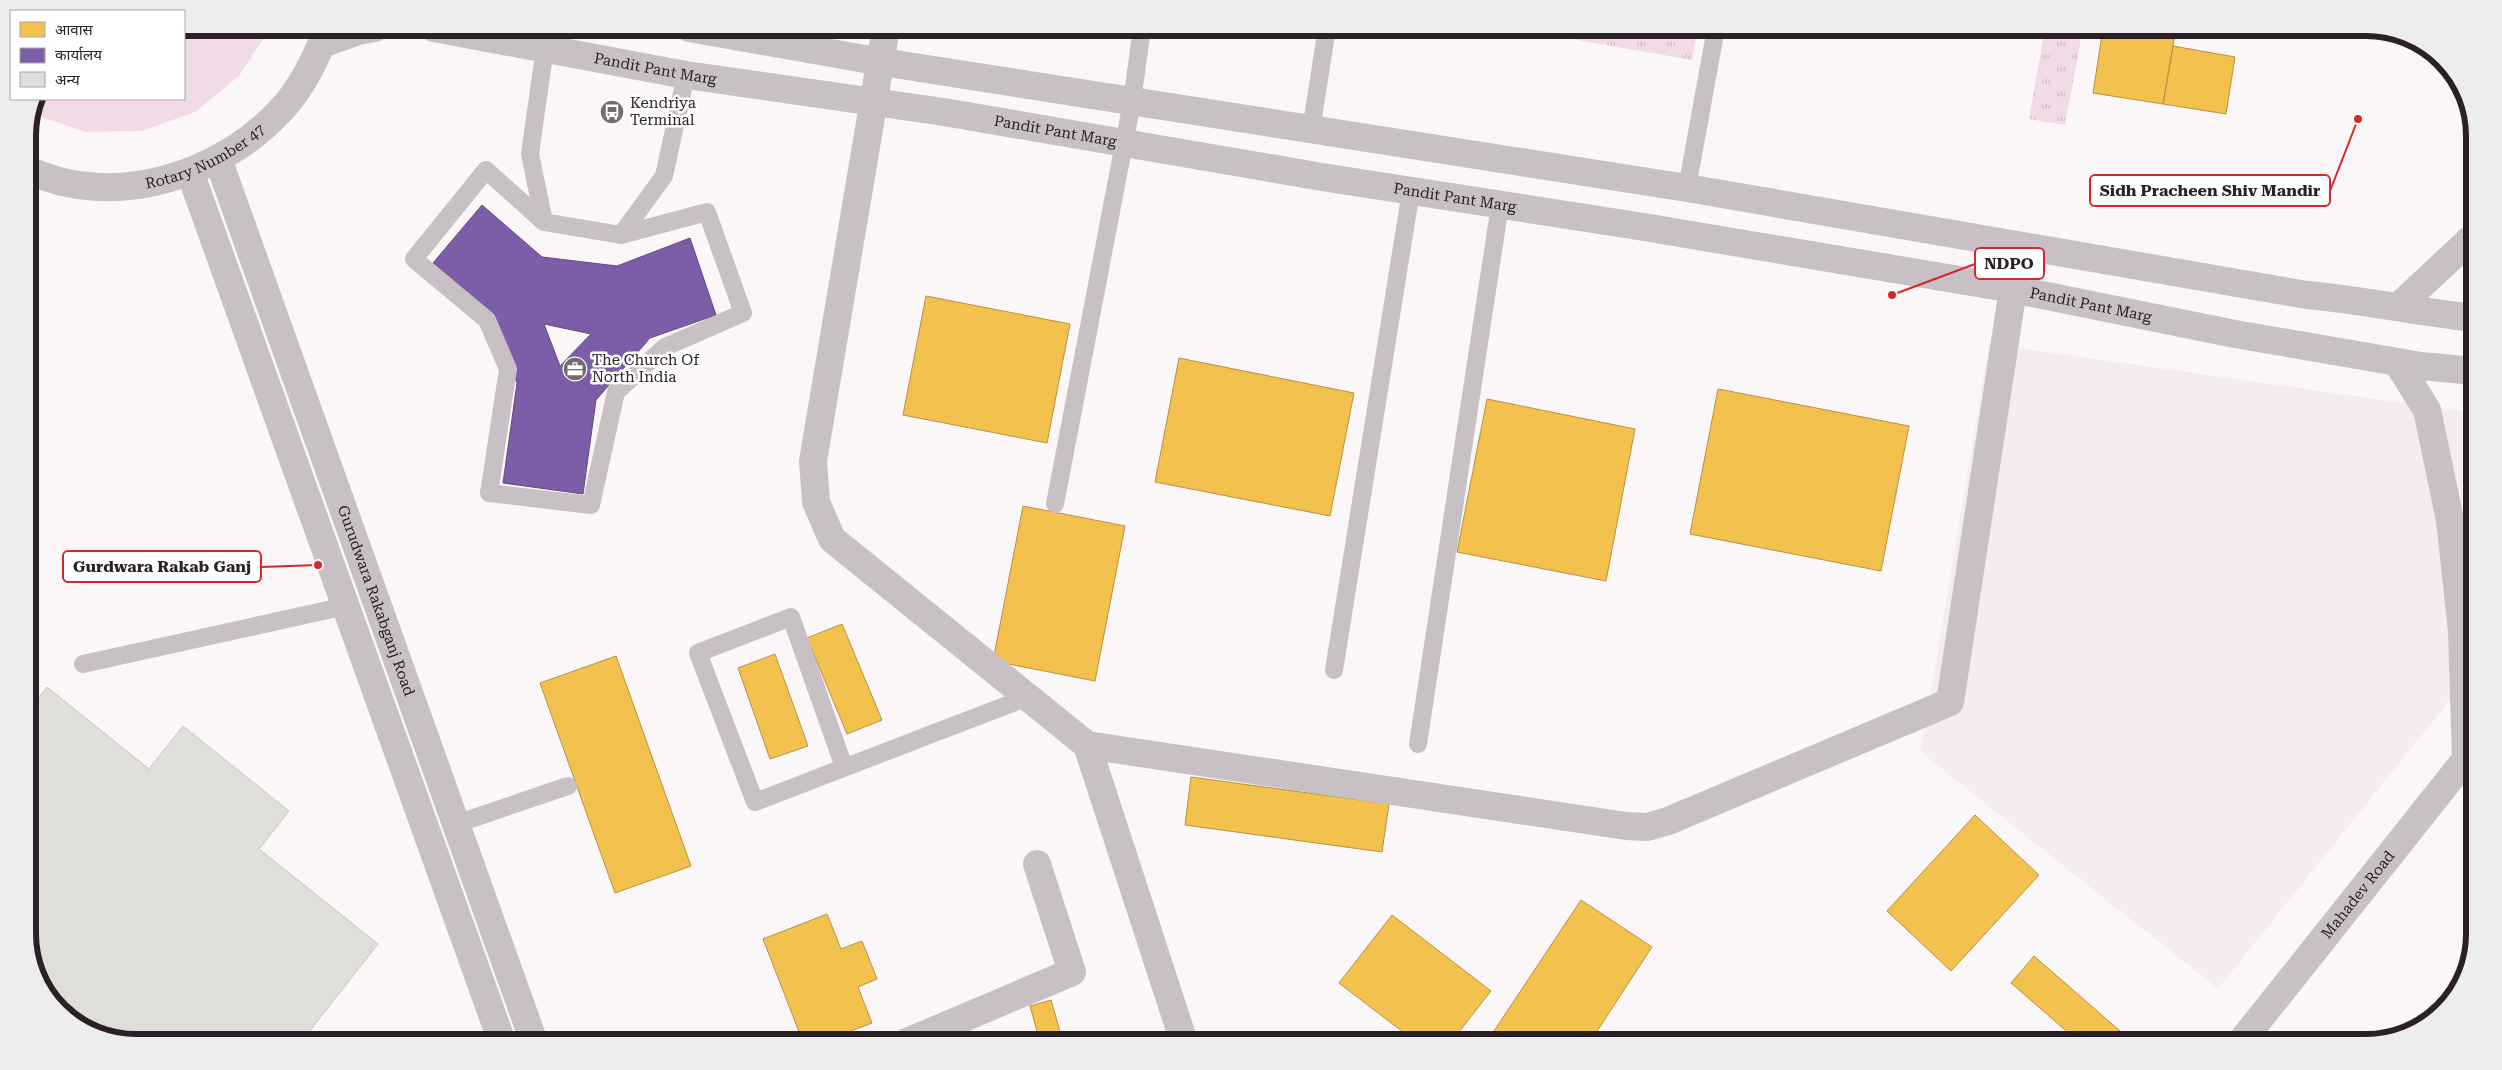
<svg xmlns="http://www.w3.org/2000/svg" width="2502" height="1070" font-family="'Roboto Serif','Noto Sans Devanagari',serif">
	<style>
		.built { fill: #f7ebf2 }
		.grass { fill: url(#grass-tufts) }
		.park { fill: #f1dbe7 }
		.homes { fill: #f2c14e; stroke: #b79142 }
		.offices { fill: #7b5ea7; stroke: #634b81; fill-rule: evenodd }
		.building { fill: #e0ded8; stroke: #c7c6c0 }
		.lines { fill: none; stroke-linecap: round; stroke-linejoin: round }
		.service { stroke: #c8c0c4; stroke-width: 18 }
		.minor { stroke: #c8c0c4; stroke-width: 28 }
		.tertiary { stroke: #c8c0c4; stroke-width: 28 }
		.labels { text-anchor: middle; dominant-baseline: central; stroke-width: 5; stroke-linejoin: round; paint-order: stroke }
		.street-label { font-size: 15px; fill: #2c2027; stroke: #fff }
		.poi-label { font-size: 15px; fill: #2c2027; stroke: #fff; text-anchor: start }
		.rim { fill: none; stroke: #2c2027; stroke-width: 6 }
		.leader { fill: none; stroke: #d62828; stroke-width: 2 }
		.callout-dot { fill: #d62828; stroke: #fff; stroke-width: 2 }
		.callout { fill: #fff; stroke: #d62828; stroke-width: 2 }
		.callout-label { font-size: 16px; text-anchor: middle; font-weight: bold; fill: #2c2027 }
	</style>
	<defs>
		<pattern id="grass-tufts" width="24" height="20" patternUnits="userSpaceOnUse" patternTransform="scale(1.25)"><rect width="24" height="20" fill="#f1dbe7"/><path d="M3 7l-1-3M5 7V3M7 7l1-3M15 17l-1-3M17 17v-4M19 17l1-3" fill="none" stroke="#cfbcc6"/></pattern>
	</defs>
	<rect width="100%" height="100%" fill="#fbf7f9"/>
	<!-- built -->
	<path class="built" d="M1989,344L2474,413V670L2218,989L1921,752Z"/>
	<!-- grass -->
	<path class="grass" d="M1527,28H1698L1692,60L1526,31Z
		M2045,28H2083L2065,125L2029,119Z"/>
	<!-- park -->
	<path class="park" d="M184,28H270L239,76L195,112L142,131L85,132L31,113L35,99H184Z"/>
	<!-- homes -->
	<path class="homes" d="M2103,28H2176L2163,104L2093,93Z
		M2173,46L2235,57L2226,114L2163,104Z
		M926,296L1070,324L1047,443L903,415Z
		M1179,358L1354,393L1330,516L1155,482Z
		M1718,389L1909,426L1881,571L1690,534Z
		M1487,399L1635,429L1606,581L1457,552Z
		M1023,506L1125,526L1095,681L993,661Z
		M842,624L882,720L847,734L807,638Z
		M775,654L808,746L770,759L738,668Z
		M616,656L691,866L615,893L540,683Z
		M1191,777L1389,804L1382,852L1185,825Z
		M1975,815L2039,875L1951,971L1887,911Z
		M1581,900L1652,947L1590,1042H1493L1488,1040Z
		M827,914L841,949L862,941L877,979L858,987L872,1023L822,1042H803L763,939Z
		M1392,915L1491,991L1451,1042H1416L1339,983Z
		M2034,956L2120,1031L2111,1042H2079L2011,983Z
		M2467,974L2466,975L2436,1012L2435,1011Z
		M1051,1000L1063,1042H1040L1030,1006Z"/>
	<!-- offices -->
	<path class="offices" d="M482,205L542,257L617,266L690,238L716,315L650,338L596,400L583,494L503,483L517,383L490,312L433,263ZM544,324L591,334L560,366Z"/>
	<!-- building -->
	<path class="building" d="M47,687L149,769L183,726L289,811L259,849L378,944L301,1042H136L95,1034L50,1000L28,941V711Z"/>
	<g class="lines">
		<!-- service -->
		<path class="service" d="M1311,130L1327,28
			M486,170L544,222L621,235L707,212L743,313L665,347L616,392L591,505L489,493L508,369L487,320L414,259Z
			M1687,188L1716,28
			M544,222L530,154L545,47
			M621,235L664,176L686,75
			M1055,504L1132,102L1142,28
			M83,664L346,606
			M1334,670L1411,191
			M1418,744L1500,205
			M844,767L791,617L698,653L755,802L1028,697
			M456,824L568,786"/>
		<!-- minor -->
		<g class="minor">
			<path d="M886,28L813,461L816,502L832,539L1087,745L1626,826L1647,827L1668,821L1950,702L2013,289"/>
			<path d="M2398,307L2474,236"/>
			<path d="M2397,362L2427,410L2450,520L2462,631L2466,760"/>
			<path d="M1087,745L1184,1042"/>
			<path d="M907,1042L1072,972L1037,864"/>
			<path id="s1" d="M2241,1042L2474,749"/>
		</g>
		<!-- tertiary -->
		<g class="tertiary">
			<path id="s2" d="M434,28L686,75L944,112L1322,177L1644,227L2007,288L2235,334L2421,366L2474,371"/>
			<path d="M689,28L882,62L1687,188L2307,295C2363,300 2418,312 2474,318"/>
			<path d="M322,44L358,31L375,28"/>
			<path id="s3" d="M218,159L534,1042"/>
			<path id="s4" d="M28,170C114,210 220,176 281,110C303,87 317,56 328,28"/>
			<path d="M190,172L502,1042"/>
		</g>
	</g>
	<!-- icons -->
	<defs>
		<g id="bus-disc" transform="scale(1.25)"><circle r="9.5" fill="#746b70" stroke="#fff"/><path d="M-5-6H5V4H4V6H2V4H-2V6H-4V4H-5ZM-3.5-4V0h7V-4ZM-3.5 1.2v1.5H-2V1.2ZM2 1.2v1.5H3.5V1.2Z" fill="#fff"/></g>
		<g id="office-disc" transform="scale(1.25)"><circle r="9.5" fill="#746b70" stroke="#fff"/><path d="M-6-3h4V-5.5h4V-3h4V5H-6ZM-1-4.5V-3h2v-1.5ZM-6 0V1H6V0Z" fill="#fff"/></g>
	</defs>
	<g fill-rule="evenodd">
		<use href="#bus-disc" x="612" y="112"/>
		<use href="#office-disc" x="575" y="369"/>
	</g>
	<g class="labels">
		<!-- street labels -->
		<g class="street-label">
			<text stroke="none"><textPath href="#s2" startOffset="225">Pandit Pant Marg</textPath></text>
			<text stroke="none"><textPath href="#s2" startOffset="630">Pandit Pant Marg</textPath></text>
			<text stroke="none"><textPath href="#s4" startOffset="186">Rotary Number 47</textPath></text>
			<text stroke="none"><textPath href="#s2" startOffset="1035">Pandit Pant Marg</textPath></text>
			<text stroke="none"><textPath href="#s2" startOffset="1680">Pandit Pant Marg</textPath></text>
			<text stroke="none"><textPath href="#s3" startOffset="469">Gurudwara Rakabganj Road</textPath></text>
			<text stroke="none"><textPath href="#s1" startOffset="188">Mahadev Road</textPath></text>
		</g>
		<!-- poi labels -->
		<g class="poi-label">
			<text x="630" y="103">Kendriya<tspan x="630" dy="17">Terminal</tspan></text>
			<text x="592" y="360">The Church Of<tspan x="592" dy="17">North India</tspan></text>
		</g>
	</g>
	<!-- crop -->
	<path d="M0 0H2502V1070H0ZM136 36H2366A100 100 0 0 1 2466 136V934A100 100 0 0 1 2366 1034H136A100 100 0 0 1 36 934V136A100 100 0 0 1 136 36Z" fill="#eeedee" fill-rule="evenodd"/>
	<path class="rim" d="M136 36H2366A100 100 0 0 1 2466 136V934A100 100 0 0 1 2366 1034H136A100 100 0 0 1 36 934V136A100 100 0 0 1 136 36Z"/>
	<!-- callouts -->
	<path class="leader" d="M2358 119L2330 191M1892 295L1975 264M318 565L261 567"/>
	<g class="callout-dot">
		<circle cx="2358" cy="119" r="5"/>
		<circle cx="1892" cy="295" r="5"/>
		<circle cx="318" cy="565" r="5"/>
	</g>
	<g class="callout">
		<rect x="2090" y="175" width="240" height="31" rx="5"/>
		<rect x="1975" y="248" width="69" height="31" rx="5"/>
		<rect x="63" y="551" width="198" height="31" rx="5"/>
	</g>
	<g class="callout-label">
		<text x="2210" y="196">Sidh Pracheen Shiv Mandir</text>
		<text x="2009" y="269">NDPO</text>
		<text x="162" y="572">Gurdwara Rakab Ganj</text>
	</g>
	<!-- legend -->
	<rect x="10" y="10" width="175" height="90" fill="#ffffff" stroke="#aba6a9"/>
	<rect x="20" y="22" width="25" height="15" fill="#f2c14e" stroke="#aba6a9"/>
	<text x="55" y="35" font-size="15" fill="#2c2027">आवास</text>
	<rect x="20" y="48" width="25" height="15" fill="#7b5ea7" stroke="#aba6a9"/>
	<text x="55" y="60" font-size="15" fill="#2c2027">कार्यालय</text>
	<rect x="20" y="72" width="25" height="15" fill="#e0ded8" stroke="#aba6a9"/>
	<text x="55" y="85" font-size="15" fill="#2c2027">अन्य</text>
</svg>
